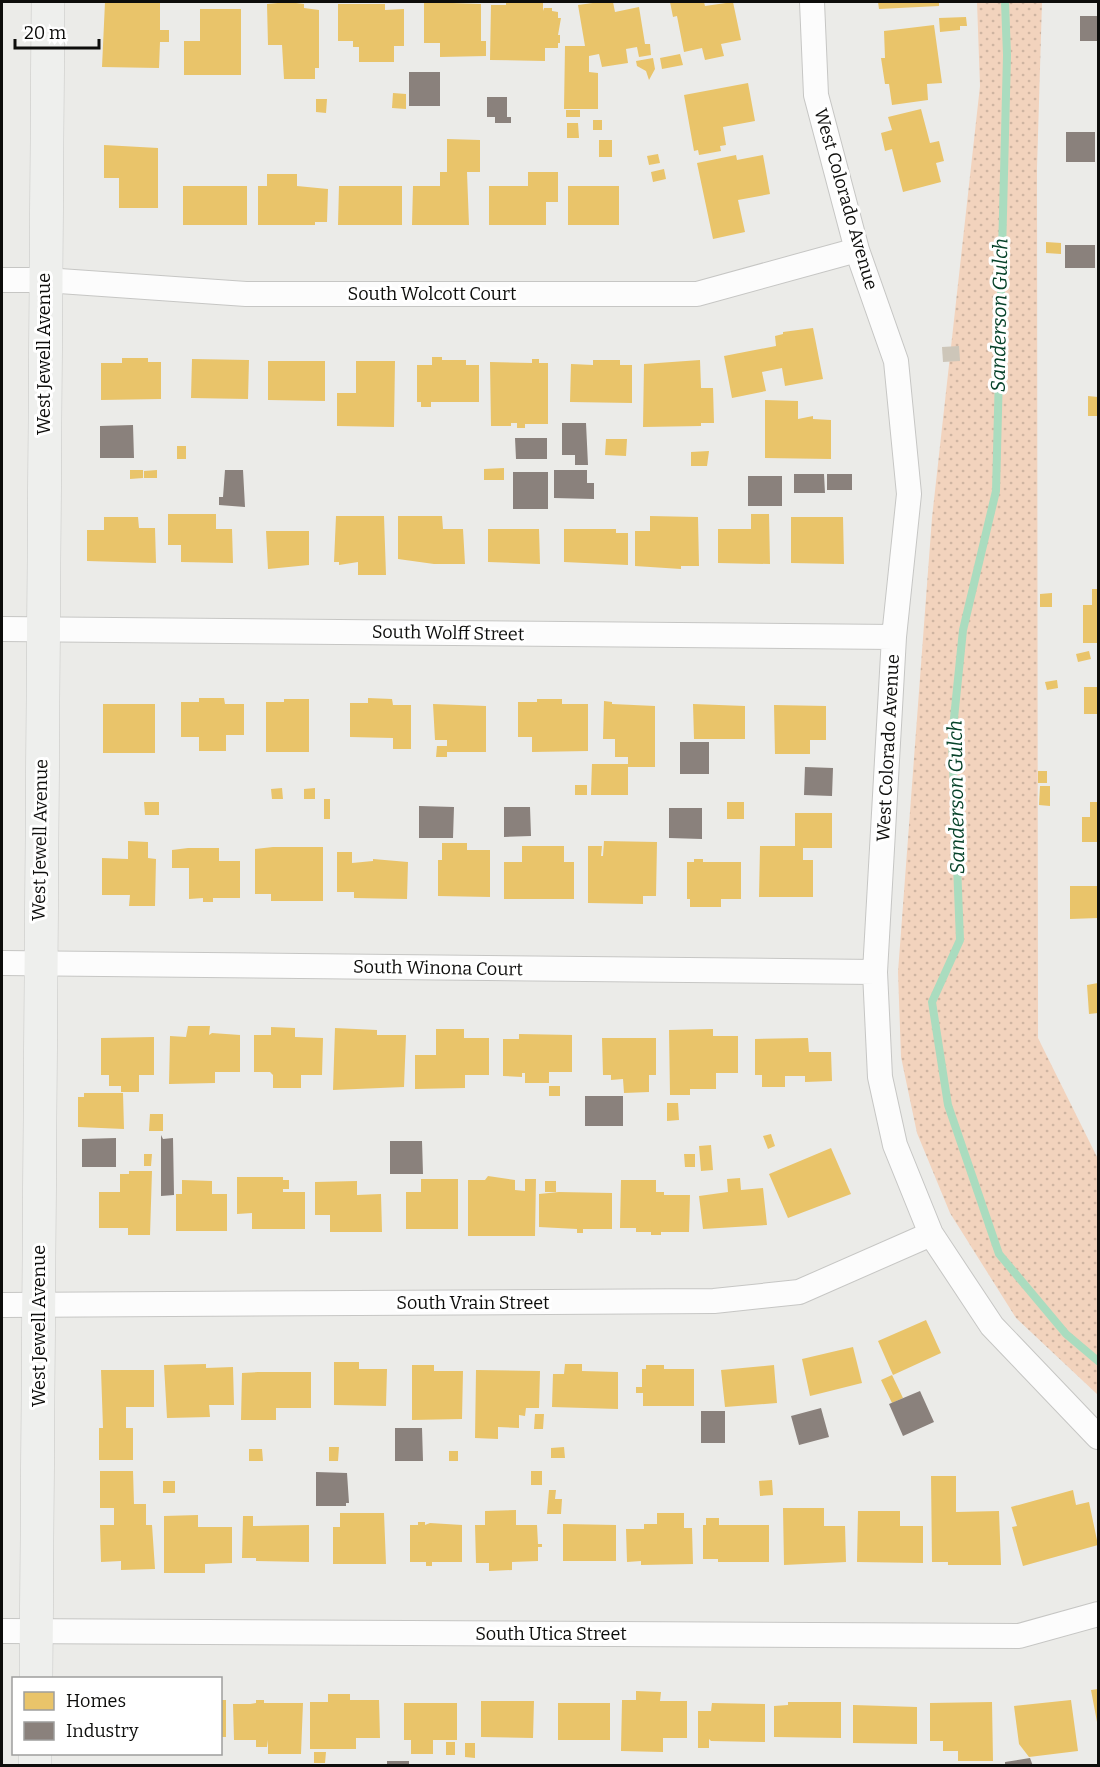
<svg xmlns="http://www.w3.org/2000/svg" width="1100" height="1767" font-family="Bitter,serif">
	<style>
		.park { fill: url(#park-dots) }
		.homes { fill: #e9c46a }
		.industry { fill: #8a817c }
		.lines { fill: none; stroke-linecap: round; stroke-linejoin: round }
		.stream { stroke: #aadcbf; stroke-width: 8 }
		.building { fill: #cdc6b9 }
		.street-casing { stroke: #c6c6c4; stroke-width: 26 }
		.secondary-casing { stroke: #c6c6c4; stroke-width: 34 }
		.street { stroke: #fcfcfc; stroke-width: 24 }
		.secondary { stroke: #eeefed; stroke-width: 33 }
		.labels { text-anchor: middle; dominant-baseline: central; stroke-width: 6; stroke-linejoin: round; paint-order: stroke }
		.street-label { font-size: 18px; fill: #0d0d0b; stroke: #fff }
		.water-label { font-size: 20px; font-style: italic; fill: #064229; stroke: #fff }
	</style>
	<defs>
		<pattern id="park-dots" width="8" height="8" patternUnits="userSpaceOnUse" patternTransform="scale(1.5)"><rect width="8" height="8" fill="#f2d3bd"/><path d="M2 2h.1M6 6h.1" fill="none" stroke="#ceb4a1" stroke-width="1.8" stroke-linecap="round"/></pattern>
	</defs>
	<rect width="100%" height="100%" fill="#ebebe8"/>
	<!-- park -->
	<path class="park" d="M977,2H1042L1037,168L1038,1038L1098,1159V1395L1016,1318L950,1213L917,1133L901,1057L898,972L932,518L980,86Z"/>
	<!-- homes -->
	<path class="homes" d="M105,2H160V30H169V42H160L159,68L102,67Z
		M288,2L304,4V8L319,10V68H315V79H284L282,45H268L267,4Z
		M424,2L481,4V41H486V56L440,57V43H424Z
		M600,2H613L615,12L639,7L645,44H650L651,55L639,57L637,47L626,49L628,63L602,67L599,54L589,56V72L598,73V109H564L565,46H585L578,5Z
		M670,2H704L705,6L733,2L741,40L721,44L724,56L705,60L702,48L684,52L677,16L673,17Z
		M878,2H939V6L879,9Z
		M506,3H543V11L544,8H552V11L558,12V18H561L558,35H560V43H558V48H545V61L490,60L491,5H506Z
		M338,4H385V10L404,9V46H394V62H359V47H353V41H338Z
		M200,9H241V75H184V41H200Z
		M966,17L967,26H960V30L940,32L939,18Z
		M934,25L942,83L927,84L928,100L892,105L889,84H885L881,58H885L884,31Z
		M680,54L683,65L662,69L660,58Z
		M653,58L655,69L649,80L646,71L637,66L636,61Z
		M748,83L755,121L723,127L726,145L720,146L721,151L699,155L698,150L694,151L684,95Z
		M393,93L406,94V109L392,108Z
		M316,99H327L326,113L316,112Z
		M921,109L930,143L939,141L944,161L936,163L941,182L903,192L892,149L885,151L881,133L892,130L888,117Z
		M566,110H580V117H566Z
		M593,120H602V130H593Z
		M567,123H578L579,138H567Z
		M447,139L480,140V172H467L469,225H412L413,186H440V172H447Z
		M599,140H612V157H599Z
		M104,145L158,148V208H119V178H104Z
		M658,154L660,163L649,165L647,156Z
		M736,155L737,160L763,155L770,194L738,200L745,232L713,239L697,163Z
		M664,169L666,179L653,182L651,172Z
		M528,172H558V202H546V225H489V186H528Z
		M267,174H297V186L328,189L327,222H315V225H258V186H267Z
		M183,186H247V225H183Z
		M339,186H402V225H338Z
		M568,186H619V225H568Z
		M1046,242L1061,243V254L1046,253Z
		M813,328L823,379L785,386L782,368L762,372L766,391L732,398L724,356L776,346L775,336L783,334V332Z
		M432,357H442V360H466V365H479V402H431V407H421V402H417V365H432Z
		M122,358H148V362H161V399L101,400V363H122Z
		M192,359L249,360L248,399L191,398Z
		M532,359H539V363H548V424H525V428H517V423H511V426H491L490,362L532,363Z
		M593,360H620V365H632V403L570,402L571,364L593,365Z
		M700,360L701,388H713L714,423H701V426L643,427L644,364Z
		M268,361H325V401L268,400Z
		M356,361H395L394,427L337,426V393H356Z
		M1088,396L1098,397V416H1088Z
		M765,400L798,401V419L813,416V419L831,420V459L765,458Z
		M606,439H627L626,456L605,455Z
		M177,446H186V459H177Z
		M709,451L707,466H691V452Z
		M504,468V480H484V469Z
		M130,470H143V478L130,479Z
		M157,470V478H144V471Z
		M168,514H216V529H232L233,563L181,562V545H168Z
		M751,514H769L770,564L718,563V529H751Z
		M336,516H384L386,575H358V562L339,565V562H334Z
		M398,516H442L443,529H463L465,564H434L398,559Z
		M650,516L698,517L699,566H681V569L635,566V531H650Z
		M104,517H138L139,528H155L156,563L87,561V530H104Z
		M791,517H843L844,564L791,563Z
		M488,529H539L540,564L488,562Z
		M564,529H616V533H628V565L564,562Z
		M266,531H309V565L268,569Z
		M1092,589H1098V643H1083V605H1092Z
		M1052,593V607H1040V594Z
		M1089,651L1091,659L1078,662L1076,654Z
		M1057,680L1058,688L1047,690L1045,682Z
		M1084,687H1098V714H1084Z
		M199,698H224L225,704H244V735H226V751H199V737H181V702H199Z
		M368,698L392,699L393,705H411V749H393V738L350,737V703H368Z
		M284,699H309V752H266V702H284Z
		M537,699H562V704H588V751L532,752V737H518V702H537Z
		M604,701L612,702V704L655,706V767H628V795H591L592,764H628V757H615V739H603Z
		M103,704H155V753H103Z
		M433,704L486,706V752H447V757H436L437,746H447V740H435Z
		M693,704L745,706V739H694Z
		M774,705L826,706V740H810V754H775Z
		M1038,771H1047V783H1038Z
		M575,785H587V795H575Z
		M1040,786H1050V806L1039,805Z
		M282,788L283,799H272L271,789Z
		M315,788V799H304V789Z
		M324,799H330V819H324Z
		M144,802H159V815H145Z
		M727,802H744V819H727Z
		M1090,802H1098V842H1082V817H1090Z
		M795,813H832V848H803V860H813V897H759L760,846H795Z
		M128,841L148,842V858L156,859L155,906H129L130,895H102V858L128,859Z
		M604,841L657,842L656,896H643V904L588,903V846H602L601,856H603Z
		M442,843H467V850H490V897L438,896V860H442Z
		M522,846H564V862H574V899H504V862H522Z
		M273,847H323V901H271V894H255V849Z
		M188,848H219V861H240V898H213V902H203V898L189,899V868H172V850Z
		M337,852H352V863L373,861V859L408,862L407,899L354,898V892H337Z
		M694,859H703V862H741V899H721V907H690V899H687V862H694Z
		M1070,886H1098V918L1070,919Z
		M1098,983V1013L1089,1014L1087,985Z
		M188,1026H210L209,1035L212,1033L240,1035V1072H215V1083L169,1084L170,1036L186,1037Z
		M271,1027L295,1028V1037L323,1038L322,1075H301V1088H273V1075L270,1072H254V1035H271Z
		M335,1028L377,1030V1035H406L404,1087L333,1090Z
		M436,1029H464V1038H489V1075H465V1088L415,1089V1055H436Z
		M713,1029V1036H738V1073H716V1089H690V1095H670L669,1030Z
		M519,1034L572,1035V1072H549V1083H525V1073H522V1077L503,1076V1039H519Z
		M154,1037V1075H139V1092H121V1086H109V1075H101V1038Z
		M602,1038H656V1075H649V1092L624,1093L623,1079L611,1080V1075H603Z
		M808,1038L809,1052H831L832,1081L805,1082V1076H785V1087H762V1075H755V1039Z
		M549,1086H560V1096H549Z
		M84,1093H123L124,1129L78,1127V1097H84Z
		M667,1103H678L679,1120L667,1121Z
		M150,1114H163V1131H149Z
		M771,1134L775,1146L768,1149L763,1136Z
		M711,1145L713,1170L701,1171L699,1146Z
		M831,1148L851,1194L788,1218L769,1174Z
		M144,1154H152L151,1166H144Z
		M684,1154H695V1167H685Z
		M129,1171H152L150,1235H128V1228H99V1192H120V1174H129Z
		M488,1176L515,1180V1190L525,1191V1179H536L535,1236H468V1180H485Z
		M237,1177H283V1180H289V1189H283V1192H305V1229H252V1213L237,1214Z
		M740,1178L741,1190L763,1188L767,1225L703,1229L699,1196L728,1192L727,1179Z
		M421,1179H458V1229H406V1192H421Z
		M182,1180L212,1181V1194H227V1231H176V1194H182Z
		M621,1180H656V1192H664V1195H690L689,1232H661V1235H651V1232H636V1228H620Z
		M357,1181V1195L381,1194L382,1232H330V1215H315V1182Z
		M545,1181H556V1192H545Z
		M559,1192L612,1193V1229H583V1233H577V1229L539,1227V1194Z
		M926,1320L941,1353L893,1375L878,1341Z
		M853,1347L862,1383L810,1396L802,1359Z
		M334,1362H359V1369H387L386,1406L334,1405Z
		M206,1364V1368L233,1367L234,1405H209L210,1417L167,1418L164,1365Z
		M565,1364H582V1371L618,1372V1409L552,1407L553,1374H564Z
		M412,1365H434V1371H463L462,1419L412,1420Z
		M646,1365H664V1369H694V1406H643V1393H636V1387H642V1369H646Z
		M774,1365L777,1403L725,1407L721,1370Z
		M101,1370H154V1407H126V1428H133V1460H99V1428H103Z
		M476,1370L540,1371L539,1408H526L525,1416L519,1415V1428L498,1427V1439L475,1438Z
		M258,1372H311V1408H276V1420H241L242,1373Z
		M892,1375L903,1398L892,1403L881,1380Z
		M535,1414H544L543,1429H534Z
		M329,1447H339L338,1461H329Z
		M564,1447L565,1458H551V1448Z
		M249,1449H262L263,1461H249Z
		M449,1451H458V1461H449Z
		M100,1471H133L134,1504H146V1525H152L155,1569L121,1570V1561L101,1562L100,1525H114V1508H100Z
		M531,1471H542V1485H531Z
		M931,1476H956V1512L999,1511L1001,1565H948V1562H932Z
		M772,1480L773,1495L760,1496L759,1481Z
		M163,1481H175V1493H163Z
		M549,1490H556L555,1499H562L561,1514H547Z
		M1073,1490L1076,1505L1089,1502L1098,1545L1023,1566L1012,1527L1017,1526L1011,1507Z
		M783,1508H824V1526H845L846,1562L784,1565Z
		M516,1510V1525H537L538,1544H542V1547H538V1561L512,1562V1570L489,1571V1563H476L475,1525H485V1511Z
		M858,1511H900V1526H923V1563L857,1562Z
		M340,1513H384L386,1564H333V1527H340Z
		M657,1513H684V1528H692L693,1564L641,1565V1561L627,1562L626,1529H644V1524H657Z
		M198,1515V1527H232V1563L205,1564V1573H164V1516Z
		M243,1516H253V1526L309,1525V1562L256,1561V1558H242Z
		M706,1518H719V1525H769V1562H718V1559H703V1525H706Z
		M418,1522H425V1525L430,1523L462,1525V1562H432V1566H426V1562H410V1525H418Z
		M563,1524L616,1525V1561H563Z
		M1098,1689V1722H1097L1091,1690Z
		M636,1691L661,1692L660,1701H687V1738H663V1752L621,1751L622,1700H636Z
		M328,1694H350V1700H379L380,1738H356V1749H310V1702H328Z
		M220,1700H226V1737H220Z
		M256,1700H264V1703H303L301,1754H268V1740L267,1747H256V1740H234L233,1704H250L256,1703Z
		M1071,1700L1078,1751L1029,1757L1019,1744L1014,1706Z
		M481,1701H534L533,1738L481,1737Z
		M788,1702H841V1738L774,1737V1706L788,1705Z
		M992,1702L993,1761H958V1751H943V1741H930V1703Z
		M404,1703H457V1740H433V1754H411V1740H404Z
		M558,1703H610V1740H558Z
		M712,1703L765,1704V1742L711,1741L709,1739V1748H698V1711H711Z
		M853,1705L917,1707V1744L853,1743Z
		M446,1742H455V1755H446Z
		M465,1743H475V1758L465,1757Z
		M314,1752H326L325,1763H314Z"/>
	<!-- industry -->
	<path class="industry" d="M1080,16H1098V41H1080Z
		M409,72H440V106H409Z
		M487,97H507V117H511V123H495V117H487Z
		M1066,132H1095V162H1066Z
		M1065,245H1095V268H1065Z
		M562,423H586L588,465H575V455H562Z
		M133,425L134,458H100V426Z
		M515,438H547V459H516Z
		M225,470H243L245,507L219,505V497H223Z
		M554,470H587V483H594V499L554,498Z
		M513,472H548V509H513Z
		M794,474H824L825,493H794Z
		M827,474H852V490H827Z
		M748,476H782V506H748Z
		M680,742H709V774H680Z
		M805,767L833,768L832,796L804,795Z
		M419,806L454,807L453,838H419Z
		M504,807H530L531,836L504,837Z
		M669,808H702V839L669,838Z
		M585,1096H623V1126H585Z
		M161,1135L163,1139L173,1138L174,1195L161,1196Z
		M116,1138V1167H82V1139Z
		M390,1141H422L423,1174H390Z
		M920,1391L934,1422L903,1436L889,1404Z
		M821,1408L829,1437L799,1445L791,1416Z
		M701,1411H725V1443H701Z
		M395,1428H422L423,1461H395Z
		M316,1472L347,1473L349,1503H346V1506H316Z
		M1030,1758L1033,1766H1005V1762Z
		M387,1761H409V1766H387Z"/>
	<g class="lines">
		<!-- stream -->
		<path class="stream" d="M1005,2L1007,55L996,491L963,630L952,738L960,940L932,1002L948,1105L999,1254L1066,1334L1098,1361"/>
	</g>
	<!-- building -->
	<path class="building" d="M959,346L960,361L943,362L942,347Z"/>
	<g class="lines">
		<!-- street casing -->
		<g class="street-casing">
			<path id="street" d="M812,2L816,95L857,250L896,361L909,494L894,637L875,972L880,1077L895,1145L931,1234L992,1326L1098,1437
				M2,280H45L246,294H697L857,250
				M2,629L894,637
				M2,963L875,972
				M2,1305L714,1301L799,1292L931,1234
				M2,1631L1019,1636L1098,1614"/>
		</g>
		<!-- secondary casing -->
		<g class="secondary-casing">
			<path id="secondary" d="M36,1678L48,2
				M35,1766V1754"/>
		</g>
		<!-- street -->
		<use href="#street" class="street"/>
		<!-- secondary -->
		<use href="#secondary" class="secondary"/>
	</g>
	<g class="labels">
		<!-- street labels -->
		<g class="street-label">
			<text transform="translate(846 199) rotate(74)">West Colorado Avenue</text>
			<text x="432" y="294">South Wolcott Court</text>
			<text transform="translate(44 354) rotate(-90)">West Jewell Avenue</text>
			<text transform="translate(448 633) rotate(1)">South Wolff Street</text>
			<text transform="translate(888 748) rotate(-87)">West Colorado Avenue</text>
			<text transform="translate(40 840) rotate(-89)">West Jewell Avenue</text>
			<text transform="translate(438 968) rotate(1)">South Winona Court</text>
			<text x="473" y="1303">South Vrain Street</text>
			<text transform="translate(39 1326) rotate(-90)">West Jewell Avenue</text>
			<text x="551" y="1634">South Utica Street</text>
		</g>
		<!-- water labels -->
		<g class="water-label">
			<text transform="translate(999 315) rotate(-89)">Sanderson Gulch</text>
			<text transform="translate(956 797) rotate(-91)">Sanderson Gulch</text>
		</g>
	</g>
	<!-- border -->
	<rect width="1100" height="1767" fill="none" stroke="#0d0d0b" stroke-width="6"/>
	<!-- legend -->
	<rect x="12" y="1677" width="210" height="78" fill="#ffffff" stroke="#9e9e9d" stroke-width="1.5"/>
	<rect x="24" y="1692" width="30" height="18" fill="#e9c46a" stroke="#9e9e9d" stroke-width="1.5"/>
	<text x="66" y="1707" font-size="18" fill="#0d0d0b">Homes</text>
	<rect x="24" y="1722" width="30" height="18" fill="#8a817c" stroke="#9e9e9d" stroke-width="1.5"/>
	<text x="66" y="1737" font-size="18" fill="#0d0d0b">Industry</text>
	<!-- scale -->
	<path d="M15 39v9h84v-9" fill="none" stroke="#0d0d0b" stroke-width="3"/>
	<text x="24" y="39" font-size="18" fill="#0d0d0b" stroke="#ffffff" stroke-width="4.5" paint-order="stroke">20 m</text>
</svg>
